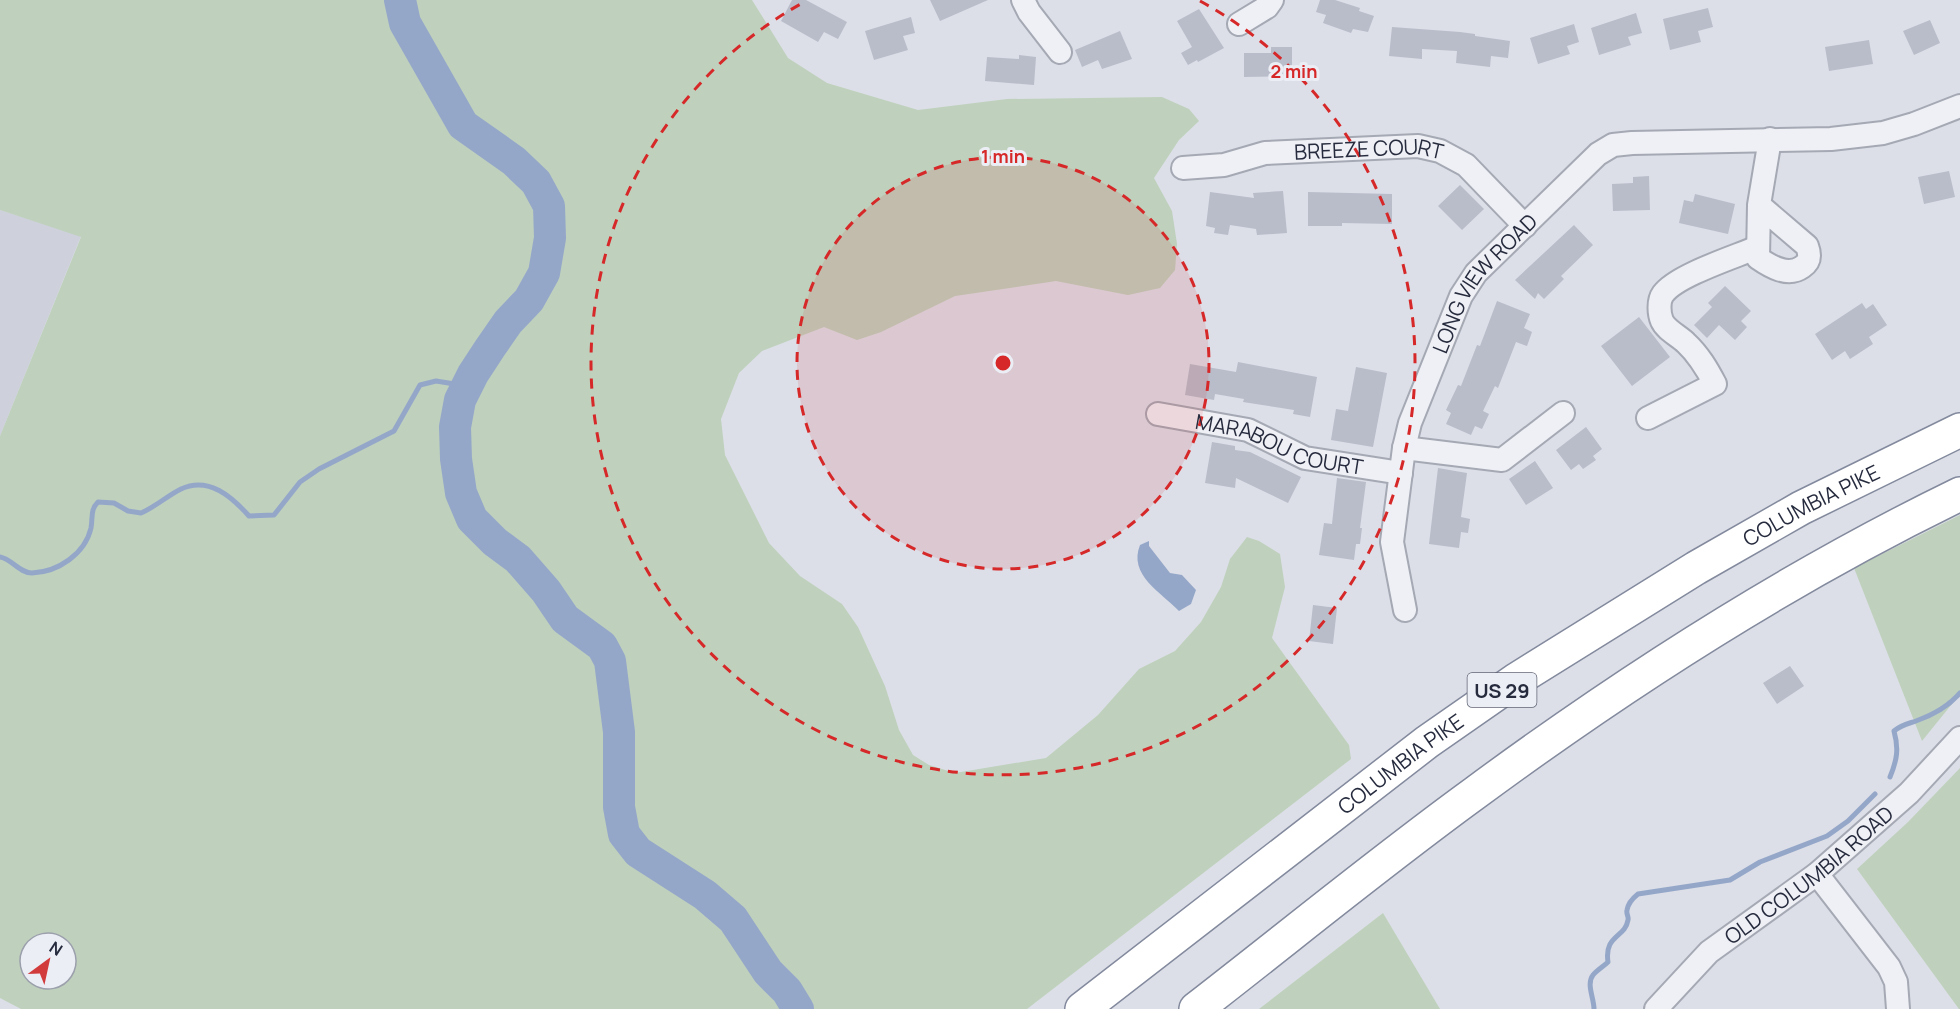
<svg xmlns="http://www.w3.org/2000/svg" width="1960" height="1009" font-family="Manrope,sans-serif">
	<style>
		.built { fill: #ced1dc }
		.green { fill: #bfd1bd; fill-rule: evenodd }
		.water { fill: #95a7c9 }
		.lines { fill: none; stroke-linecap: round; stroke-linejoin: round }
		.stream { stroke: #95a7c9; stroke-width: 5 }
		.river { stroke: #95a7c9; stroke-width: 32 }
		.building { fill: #b9bdca }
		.minor-casing { stroke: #a5a9b4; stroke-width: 26 }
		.highway-casing { stroke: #838a9e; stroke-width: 36 }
		.minor { stroke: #eff0f5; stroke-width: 22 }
		.highway { stroke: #fff; stroke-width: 33 }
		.ring { fill: none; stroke: #d62828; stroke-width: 3; stroke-dasharray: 10 8 }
		.labels { text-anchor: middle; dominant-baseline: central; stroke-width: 6; stroke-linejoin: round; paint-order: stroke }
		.shield { fill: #ebeef5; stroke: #616675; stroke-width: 1.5 }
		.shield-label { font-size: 20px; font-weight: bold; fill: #262b3e }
		.street-label { font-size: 21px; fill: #262b3e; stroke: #ebeef5 }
		.centre { fill: #d62828; stroke: #ebeef5; stroke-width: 3 }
		.ring-label { font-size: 18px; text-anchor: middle; font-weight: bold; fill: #d62828; stroke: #ebeef5; stroke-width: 6; stroke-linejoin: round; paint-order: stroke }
	</style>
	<rect width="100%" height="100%" fill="#dcdfe7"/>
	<!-- built -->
	<path class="built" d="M0,210L81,236L0,436Z"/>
	<!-- green -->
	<path class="green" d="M0,0H752L788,58L827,83L918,110L1007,99L1162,97L1189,109L1199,121L1179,140L1154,178L1172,211L1177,244L1175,270L1160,288L1128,295L1056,281L955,296L881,332L857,340L824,327L762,351L739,373L721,419L725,455L769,543L800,576L842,604L858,627L885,686L899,730L913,755L929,765L955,773L1046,758L1098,715L1139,669L1175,651L1201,622L1221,587L1230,559L1247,537L1259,541L1280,554L1285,587L1272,638L1349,745L1351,759L1027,1009H21L0,998V436L81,237L0,210ZM30,943H66V979H30Z
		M1960,515V694L1922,741L1854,568Z
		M1960,768V1009H1959L1857,869L1908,822Z
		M1383,913L1440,1009H1259Z"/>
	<!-- water -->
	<path class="water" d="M1149,541V546L1170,573L1182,575L1196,590L1191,604L1179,611C1161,592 1128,575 1140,545Z"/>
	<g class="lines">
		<!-- stream -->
		<path class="stream" d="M0,557C12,559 19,573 32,573C58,572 85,554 91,528C93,517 90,510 98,502L114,503L128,511L141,513C155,507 167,496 181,489C209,476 232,497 249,516L274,515L300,482L319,469L394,431L420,385L436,381L467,386
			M1890,777C1897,760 1899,749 1894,731C1901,725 1907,724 1916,721C1933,715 1948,707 1960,693
			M1594,1009C1594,998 1586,984 1593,975C1597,970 1604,966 1608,962C1604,935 1625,938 1628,920C1629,917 1626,914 1627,910C1628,904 1633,898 1638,894L1730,880L1760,862L1827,836L1848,821L1875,794"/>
		<!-- river -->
		<path class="river" d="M400,0L405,23L463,125L514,161L536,182L549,206L550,238L544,273L529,300L508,322L490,348L473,374L460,400L455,427L456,459L461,493L472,519L495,542L518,559L546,591L565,619L602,646L610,661L619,732V807L624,834L638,852L705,895L733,919L768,972L787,991L798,1009"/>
	</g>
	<!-- building -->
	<path class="building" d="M792,0H806L847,22L838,39L824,32L818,42L781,21Z
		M930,0H988L940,21Z
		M1320,0H1335L1360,8L1359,11L1374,16L1368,32L1353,29L1351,33L1323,23L1326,15L1316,12Z
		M1708,8L1713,27L1698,31L1701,42L1670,50L1663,19Z
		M1199,9L1224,48L1198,62L1197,60L1188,65L1181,53L1192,47L1177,21Z
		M1636,13L1642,33L1628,37L1631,45L1599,55L1591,28Z
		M911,17L915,33L903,36L908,50L874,60L865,31Z
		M1930,20L1940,43L1914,55L1903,31Z
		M1574,24L1579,42L1567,46L1570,54L1538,64L1530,38Z
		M1392,27L1460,32L1475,34V36L1510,41L1508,58L1491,56L1490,67L1456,63L1457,51L1422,49V59L1389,56Z
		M1120,31L1132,59L1102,69L1098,60L1082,67L1075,50Z
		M1869,40L1873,64L1829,71L1825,47Z
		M1271,47H1292V76L1244,77V53H1271Z
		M1019,55L1036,57L1034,85L985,81L987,57L1019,59Z
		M1949,171L1955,197L1924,204L1918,177Z
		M1649,176L1650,210L1613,211L1612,184L1633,183V177Z
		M1460,185L1484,209L1462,230L1438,206Z
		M1283,191L1287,233L1257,235L1256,229L1230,225L1228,235L1214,233L1215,228L1206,226L1210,192L1254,198L1253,193Z
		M1308,192L1392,194V224L1342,223V226H1308Z
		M1695,194L1735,204L1728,234L1679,223L1684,200L1693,202Z
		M1574,225L1593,245L1561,276L1564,279L1544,299L1538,293L1535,299L1515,280Z
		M1725,286L1751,311L1741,321L1747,327L1735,340L1719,325L1707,338L1694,325L1712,307L1708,303Z
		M1497,301L1530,314L1524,328L1532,332L1527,346L1516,342L1498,388L1495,386L1483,411L1489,414L1482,429L1475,426L1471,435L1446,424L1451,413L1446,410L1458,385L1461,386L1477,345L1480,346Z
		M1862,303L1866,309L1873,304L1887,325L1869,337L1873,344L1850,359L1845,351L1832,360L1815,334Z
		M1639,317L1670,357L1632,386L1601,346Z
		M1238,362L1317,377L1310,417L1293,414L1294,410L1243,402L1244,399L1215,394L1214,400L1185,395L1190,364L1236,372Z
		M1356,367L1387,373L1373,447L1331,440L1336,409L1348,411Z
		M1586,427L1602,449L1593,456L1596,460L1583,469L1579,464L1571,470L1556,450Z
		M1212,442L1235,446V450L1250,452L1301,477L1288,503L1236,478L1235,488L1205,483Z
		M1535,461L1553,488L1526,505L1509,479Z
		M1438,468L1467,473L1461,517L1470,519L1468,533L1461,532L1459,548L1429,544Z
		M1337,478L1366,482L1360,528H1362L1360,544H1356L1354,560L1319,555L1324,523L1332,524Z
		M1313,605L1337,608L1333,644L1309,641Z
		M1790,666L1804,686L1777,704L1763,683Z"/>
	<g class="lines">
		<!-- minor casing -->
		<g class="minor-casing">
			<g id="minor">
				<path d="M1023,0L1029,12L1060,52"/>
				<path d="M1239,24L1267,7L1272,0"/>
				<path id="s1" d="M1183,168L1224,165L1265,153L1418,146L1440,151L1466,165L1525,226"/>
				<path d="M1759,205L1807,246C1810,254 1811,261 1802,267C1788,277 1771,267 1758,258L1759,205L1770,139"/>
				<path id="s2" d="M1158,414L1248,430L1305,458L1401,473"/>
				<path d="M1648,418L1715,384C1707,369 1699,355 1686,343C1679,336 1666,330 1662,321C1659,314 1658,301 1663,294C1677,275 1735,257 1758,247"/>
				<path d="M1404,448L1502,460L1563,413"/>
				<path id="s3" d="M1405,610L1392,542L1404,448L1410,423L1461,296L1476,273L1598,154L1613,145L1632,143L1831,139L1883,133L1914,124L1960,106"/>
				<path d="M1817,874L1889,967L1896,982L1898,1009"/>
				<path id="s4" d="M1656,1009L1709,952L1817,874L1909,793L1960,738"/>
			</g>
		</g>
		<!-- highway casing -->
		<g class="highway-casing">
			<g id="highway">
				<path id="s5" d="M1082,1009L1427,742L1516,680L1696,568L1801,508L1960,430"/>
				<path d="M1196,1009C1289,937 1380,862 1475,793C1628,680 1789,577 1960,494"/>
			</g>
		</g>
		<!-- minor -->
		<use href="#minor" class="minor"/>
		<!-- highway -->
		<use href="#highway" class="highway"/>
	</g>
	<!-- distance rings -->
	<circle cx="1003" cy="363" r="206" fill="#d62828" fill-opacity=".12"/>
	<g class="ring">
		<circle cx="1003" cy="363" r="206"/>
		<path d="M1200 1A412 412 0 1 1 806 1"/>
	</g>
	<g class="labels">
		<!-- shield labels -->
		<rect class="shield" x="1467.5" y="673" width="69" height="34" rx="4.5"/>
		<g class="shield-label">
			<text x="1502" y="690">US 29</text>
		</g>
		<!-- street labels -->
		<g class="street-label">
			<text stroke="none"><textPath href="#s1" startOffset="188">BREEZE COURT</textPath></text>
			<text stroke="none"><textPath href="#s3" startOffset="350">LONG VIEW ROAD</textPath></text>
			<text stroke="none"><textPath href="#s2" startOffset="126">MARABOU COURT</textPath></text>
			<text stroke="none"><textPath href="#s5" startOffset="888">COLUMBIA PIKE</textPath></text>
			<text stroke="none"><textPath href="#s5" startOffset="402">COLUMBIA PIKE</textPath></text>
			<text stroke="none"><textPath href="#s4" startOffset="204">OLD COLUMBIA ROAD</textPath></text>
		</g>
	</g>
	<circle cx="1003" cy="363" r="9" class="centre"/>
	<g class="ring-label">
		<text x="1294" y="78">2 min</text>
		<text x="1003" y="163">1 min</text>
	</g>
	<!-- north arrow -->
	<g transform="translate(48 961) rotate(33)"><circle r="28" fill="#ebeef5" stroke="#9ca0ac" stroke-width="1.5"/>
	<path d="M0-4.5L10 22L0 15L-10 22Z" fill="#d23b3c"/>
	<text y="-9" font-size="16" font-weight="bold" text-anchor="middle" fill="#262b3e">N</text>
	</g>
</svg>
